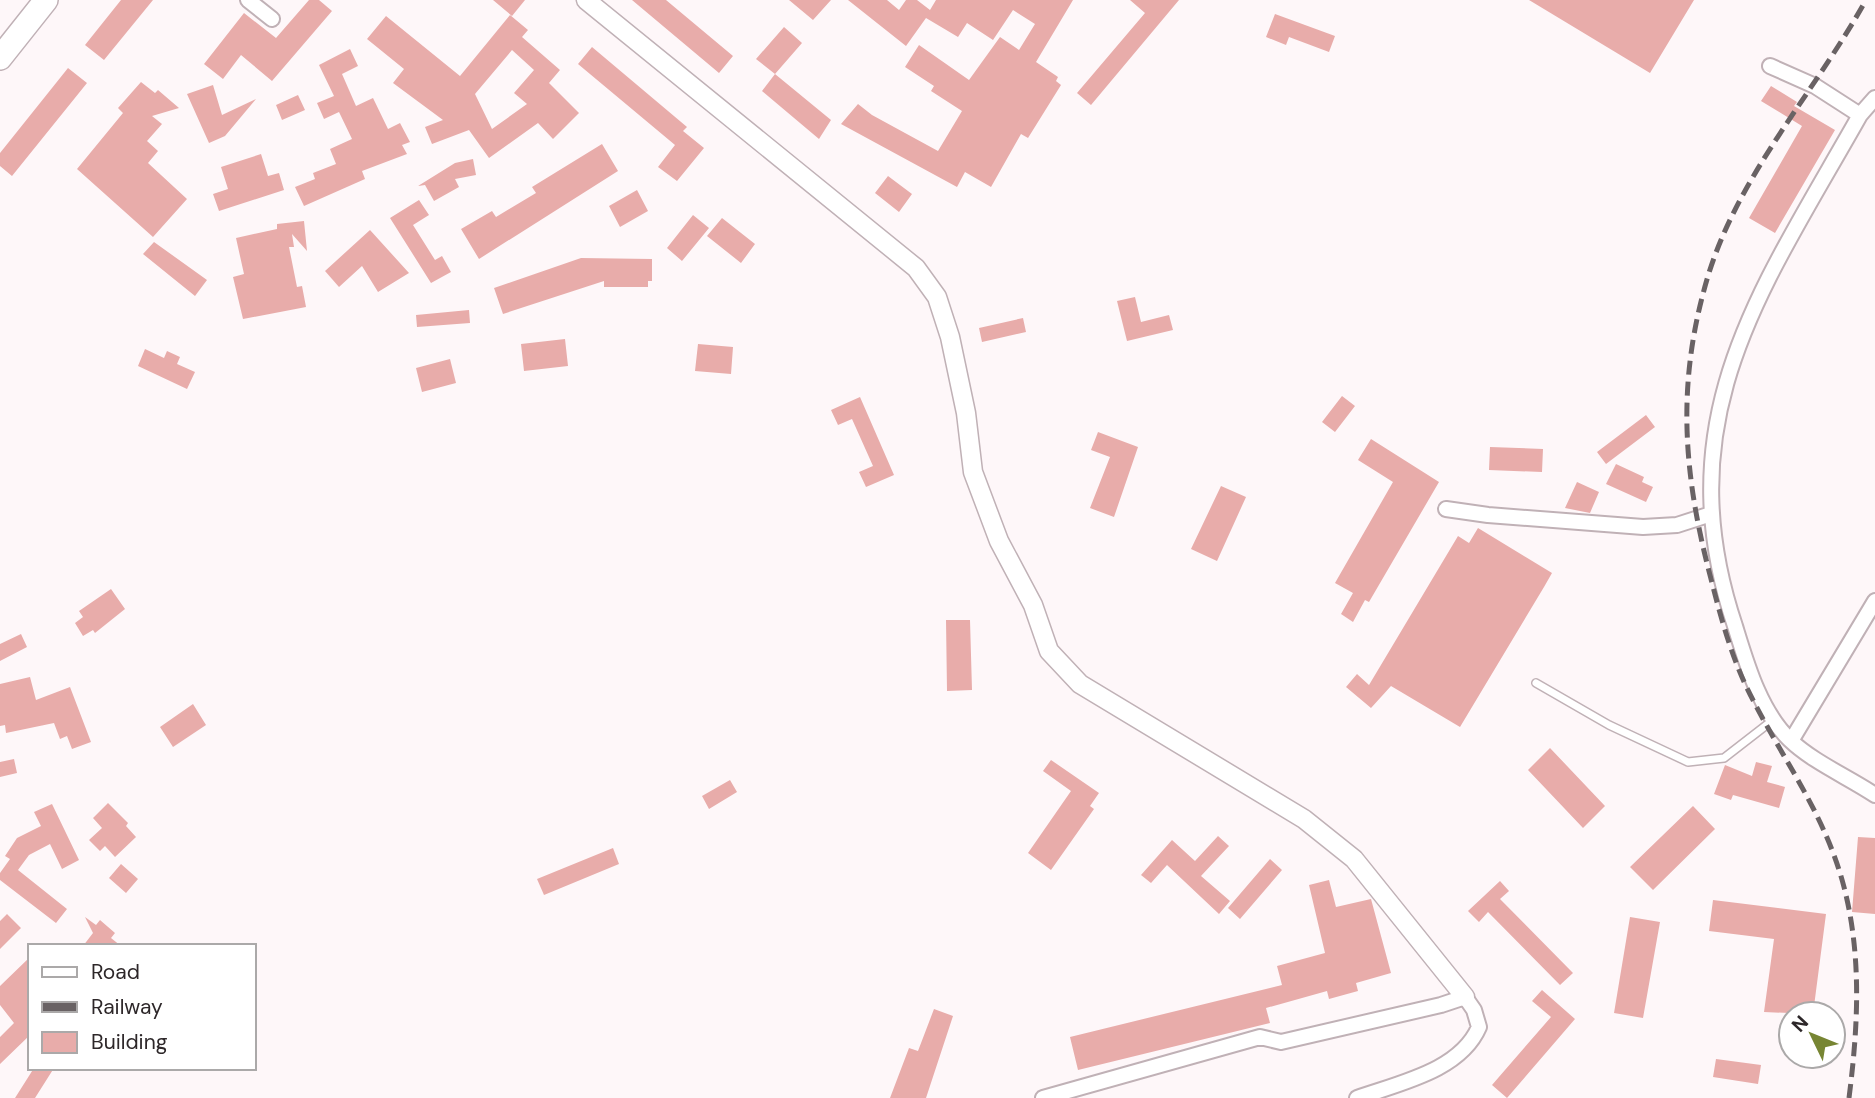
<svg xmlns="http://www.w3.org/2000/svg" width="1875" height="1098" font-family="'DM Sans',sans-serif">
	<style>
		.building { fill: #e8acaa; fill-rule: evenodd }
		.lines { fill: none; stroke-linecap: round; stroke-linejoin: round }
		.service-casing { stroke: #c0b1b6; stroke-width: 10 }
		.minor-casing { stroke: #c0b1b6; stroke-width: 18 }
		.tertiary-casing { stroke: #c0b1b6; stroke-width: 21 }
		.primary-casing { stroke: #c0b1b6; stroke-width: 26 }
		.service { stroke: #fff; stroke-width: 7 }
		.minor { stroke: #fff; stroke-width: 14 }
		.tertiary { stroke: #fff; stroke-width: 18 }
		.primary { stroke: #fff; stroke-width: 23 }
		.rail { stroke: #696264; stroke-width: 5; stroke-dasharray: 14 7; stroke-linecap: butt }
	</style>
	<rect width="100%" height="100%" fill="#fef7f9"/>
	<!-- building -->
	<path class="building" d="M121,0H153L104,60L85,45Z
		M309,0H319L332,11L272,81L241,55L223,79L204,64L244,13L276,38Z
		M493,0H525L512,16Z
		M632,0H666L733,56L719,73Z
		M789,0H831L813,20Z
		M848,0H887L899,10L906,0H917L930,10L936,0H1073L1036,62L1058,77L1056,81L1061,85L1028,138L1021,134L991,187L965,172L957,187L841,124L858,104L872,115L938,151L962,111L931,91L934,86L905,67L919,45L969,80L1000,37L1019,50L1035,24L1013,10L993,40L967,23L958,37L926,18L906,46Z
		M1130,0H1179L1091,105L1077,93L1145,13Z
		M1529,0H1694L1650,73Z
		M1275,14L1335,36L1329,52L1289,37L1286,45L1266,37Z
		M510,15L528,30L522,37L560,70L549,83L579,113L553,139L538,123L489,158L469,130L432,144L425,127L443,120L393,83L404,69L367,39L386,16L460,76ZM512,50L534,70L514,93L527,104L492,129L475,94Z
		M784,27L802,43L775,74L756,59Z
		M592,47L687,127L683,131L704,148L677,181L658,167L675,145L578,64Z
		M350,49L358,66L342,74L356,106L373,98L388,129L400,123L410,142L402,145L407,154L362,171L365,179L304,206L295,187L315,179L313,173L336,164L330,149L352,139L339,112L324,119L317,103L334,96L319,65Z
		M68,68L87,83L12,176L0,166V153Z
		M775,74L831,120L819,139L762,91Z
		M141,82L155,93L158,90L179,108L152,116L162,124L147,141L158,151L148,163L187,199L153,237L77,169L123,113L118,108Z
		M213,85L222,115L256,99L225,136L209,143L187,94Z
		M1771,86L1797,102L1794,106L1835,130L1775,233L1749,218L1802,126L1761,101Z
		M298,95L305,110L282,120L276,105Z
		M602,144L618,171L479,259L461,229L492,211L496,217L536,193L532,187Z
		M261,154L268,176L279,173L284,190L219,211L213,194L228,189L221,167Z
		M473,159L476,175L455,179L459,187L434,201L425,185L418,186L455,163Z
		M888,176L912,194L899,212L875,193Z
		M637,190L648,211L620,227L609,206Z
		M419,200L429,215L413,225L435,260L442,256L451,272L431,283L390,218Z
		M693,215L709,228L682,261L667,248Z
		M722,218L755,244L741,263L707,236Z
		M304,221L307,251L292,234L294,247H289L297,287L302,286L306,307L243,319L233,277L244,274L236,238L277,229V224Z
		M370,230L409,273L378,292L362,266L339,287L325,271Z
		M154,242L207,280L195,296L143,254Z
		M581,258L652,259V281H648V287H604V281L503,314L494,288Z
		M1135,297L1141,322L1169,315L1173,330L1127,341L1117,301Z
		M469,310L470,323L417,327L416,315Z
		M1023,318L1026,332L982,342L979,328Z
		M565,339L568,366L524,371L521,344Z
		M698,344L733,347L731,374L695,371Z
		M145,349L164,358L167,351L180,357L177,364L195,372L187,389L138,366Z
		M450,359L456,383L422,392L416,368Z
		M1342,396L1355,406L1335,432L1322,422Z
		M860,397L894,475L866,487L859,472L873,466L852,419L838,425L831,410Z
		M1646,415L1655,427L1606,464L1597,452Z
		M1098,432L1138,447L1114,517L1090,508L1110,457L1091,450Z
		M1371,439L1439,482L1369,602L1365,600L1353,622L1341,614L1353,593L1335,583L1393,482L1358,460Z
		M1490,447L1543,449L1542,472L1489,470Z
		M1616,464L1644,477L1642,482L1653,487L1646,502L1606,484Z
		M1577,482L1599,492L1590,513L1565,508Z
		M1221,486L1246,497L1217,561L1191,549Z
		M1478,528L1552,573L1544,587L1460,727L1391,686L1371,708L1346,687L1357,674L1369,685L1458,536L1469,543Z
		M111,589L125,609L95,633L93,630L83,636L75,623L83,617L79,611Z
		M946,620H970L972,690L947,691Z
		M21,634L27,647L0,661V644Z
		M30,677L36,700L70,687L91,742L72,749L67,736L60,739L54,723L6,733L5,725L0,726V684Z
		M193,704L206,725L173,747L160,727Z
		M1550,748L1605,806L1583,828L1528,770Z
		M14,759L17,773L0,777V762Z
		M1051,760L1099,793L1090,806L1094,809L1051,870L1028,853L1071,791L1043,771Z
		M1756,762L1772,766L1767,782L1785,787L1779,808L1733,795L1731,800L1714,794L1725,765L1752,776Z
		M730,780L737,792L709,809L702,796Z
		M108,803L128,823L126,826L136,837L115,857L105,846L100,851L89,840L102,828L93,818Z
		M52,804L79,860L62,869L50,844L29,855L18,870L67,909L56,923L0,880V873L10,859L5,856L17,838L41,826L34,812Z
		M1693,806L1715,829L1653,890L1630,867Z
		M1218,836L1229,846L1201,876L1230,901L1219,914L1167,865L1151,883L1141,875L1172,840L1195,861Z
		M1858,837L1875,838V914L1852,912Z
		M613,848L619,864L544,895L537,879Z
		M1270,859L1282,870L1240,919L1228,908Z
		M121,864L138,879L126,893L109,878Z
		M1329,880L1336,907L1371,899L1391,973L1356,983L1358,991L1329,999L1327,991L1266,1008L1270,1023L1078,1070L1070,1037L1282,985L1277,966L1325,953L1309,885Z
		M1500,881L1509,891L1500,899L1573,973L1560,985L1488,912L1479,922L1468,911Z
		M1713,900L1826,914L1813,1014L1764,1012L1774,939L1709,931Z
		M7,914L21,928L0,949V921Z
		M85,917L96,925L100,920L115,933L111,938L121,946H83L93,933Z
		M1630,917L1660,922L1643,1018L1614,1013Z
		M30,957V1035L0,1064V1037L14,1023L0,1005V986Z
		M1542,990L1575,1019L1507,1098L1492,1085L1551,1017L1532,1001Z
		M934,1009L953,1016L926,1098H890L909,1048L918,1051Z
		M1716,1059L1761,1065L1758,1084L1713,1077Z
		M34,1068H54L35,1098H15Z"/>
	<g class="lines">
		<!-- service casing -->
		<g class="service-casing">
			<path id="service" d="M1536,683L1609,725L1688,762L1724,758L1773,720"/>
		</g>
		<!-- minor casing -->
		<g class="minor-casing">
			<path id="minor" d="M248,0L272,19
				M1770,66L1815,86L1860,115
				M1875,98L1860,115C1762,289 1665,417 1735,626C1747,665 1760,711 1790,740C1813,762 1848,777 1875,795
				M1446,509L1488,515L1643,527L1677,525L1711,514
				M1791,741L1875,601
				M1043,1098L1260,1037L1281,1042L1441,1005L1465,997L1474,1010L1479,1027C1460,1071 1399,1083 1357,1098"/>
		</g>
		<!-- tertiary casing -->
		<g class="tertiary-casing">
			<path id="tertiary" d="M586,0L916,268L937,297L950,337L966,413L973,472L999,541L1033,605L1049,651L1080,684L1304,819L1354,859L1465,997"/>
		</g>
		<!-- primary casing -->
		<g class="primary-casing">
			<path id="primary" d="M0,58L46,0"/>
		</g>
		<!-- service -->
		<use href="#service" class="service"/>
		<!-- minor -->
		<use href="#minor" class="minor"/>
		<!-- tertiary -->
		<use href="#tertiary" class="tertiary"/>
		<!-- primary -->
		<use href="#primary" class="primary"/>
		<!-- rail -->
		<path class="rail" d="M1849,1098C1858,1027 1862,957 1844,887C1824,810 1779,755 1746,686C1730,652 1720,614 1711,579C1683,473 1676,383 1708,276C1739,174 1815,92 1866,0"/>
	</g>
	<!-- legend -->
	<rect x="28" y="944" width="228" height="126" fill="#ffffff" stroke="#aba9a9" stroke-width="2"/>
	<rect x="42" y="967" width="35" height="10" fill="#ffffff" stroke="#aba9a9" stroke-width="2"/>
	<text x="91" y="979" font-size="21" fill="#2d2729">Road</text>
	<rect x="42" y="1002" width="35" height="10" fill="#696264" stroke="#aba9a9" stroke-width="2"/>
	<text x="91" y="1014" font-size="21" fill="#2d2729">Railway</text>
	<rect x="42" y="1032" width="35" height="21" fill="#e8acaa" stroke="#aba9a9" stroke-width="2"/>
	<text x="91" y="1049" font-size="21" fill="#2d2729">Building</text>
	<!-- north arrow -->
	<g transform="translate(1812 1035) rotate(313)"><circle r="33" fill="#ffffff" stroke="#aba9a9" stroke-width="2"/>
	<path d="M0-5L12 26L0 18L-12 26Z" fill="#778533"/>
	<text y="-10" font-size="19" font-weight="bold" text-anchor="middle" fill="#2d2729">N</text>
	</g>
</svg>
